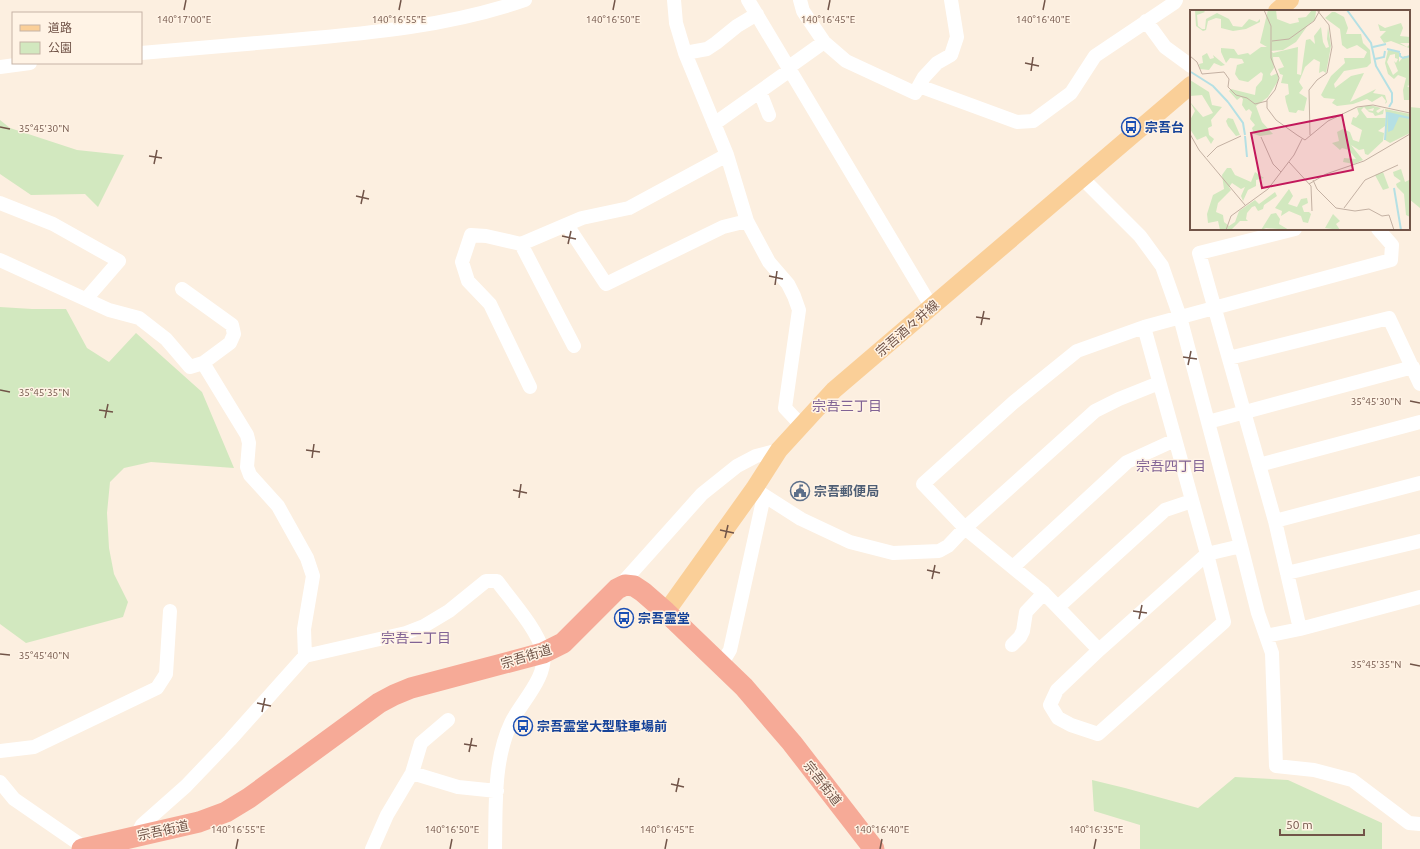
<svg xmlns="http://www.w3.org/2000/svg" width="1420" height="849" font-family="Ubuntu,'Noto Sans JP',sans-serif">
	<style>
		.green { fill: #d2e8bf }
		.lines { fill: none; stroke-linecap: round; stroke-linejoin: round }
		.minor { stroke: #fff; stroke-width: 14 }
		.major { stroke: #facf98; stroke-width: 18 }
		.highway { stroke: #f6aa97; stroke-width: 21 }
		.ticks { fill: none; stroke: #715448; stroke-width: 1.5 }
		.labels { text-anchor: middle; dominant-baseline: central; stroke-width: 3; stroke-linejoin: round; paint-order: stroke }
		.transit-label { font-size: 13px; font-weight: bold; fill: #164399; stroke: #fff3e5; text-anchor: start }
		.street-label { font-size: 13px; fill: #715448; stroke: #fff3e5 }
		.service-label { font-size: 13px; font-weight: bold; fill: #4e5e75; stroke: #fff3e5; text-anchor: start }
		.neighbourhood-label { font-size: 14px; fill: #816395; stroke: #fff3e5 }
		.inset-river { fill: none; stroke: #b5e0e4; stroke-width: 2 }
		.inset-road { fill: none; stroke: #c4b1a3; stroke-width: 1 }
		.view { fill: #c2185b; fill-opacity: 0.15; stroke: #c2185b; stroke-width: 2 }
		.inset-edge { fill: none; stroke: #715448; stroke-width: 2 }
		.ticks-label { font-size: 10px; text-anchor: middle; fill: #715448; stroke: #fff3e5; stroke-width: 3; stroke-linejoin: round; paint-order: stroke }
	</style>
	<rect width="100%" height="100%" fill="#fcefe0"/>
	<!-- green -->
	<path class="green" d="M1409,107L1420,108V208L1409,199Z
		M0,120L10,128L77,150L124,155L98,207L85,194L31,195L0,174Z
		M0,307L32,309H66L87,348L109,362L136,333L202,392L234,468L151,462L124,468L110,482L107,513L109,548L114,574L128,602L123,617L26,643L0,624Z
		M1235,777L1288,780L1382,823V849H1140V825L1094,811L1092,780L1125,788L1198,808Z"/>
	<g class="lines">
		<!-- minor -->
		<path class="minor" d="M674,0L676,23L685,53L727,155L747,221L769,262L788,284L794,296L799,310L785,408L801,425
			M748,0L931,306
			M1146,21L1165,47L1191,66
			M824,42L846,61L915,93L924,77L937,63L951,55L957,37L951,0
			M141,53C191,49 242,44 292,40C371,33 450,26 525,0
			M685,53L707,49L716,43L737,26L757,14
			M0,67L30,63
			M789,67L824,42L803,11L800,0
			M919,86L1017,122L1033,121L1071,93L1095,56L1174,3L1176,0
			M760,92L769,115
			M714,124L790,70
			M1082,178L1140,236L1162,266L1180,317L1241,546L1258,613L1272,653L1276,766L1314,770L1352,780L1409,823L1420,824
			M0,203L53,224L119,261L86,299
			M567,225L606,284L723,227L747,221
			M1295,229L1199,253L1275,521L1300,629
			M521,244L574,346
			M0,260L109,310L139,318L166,339L190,367L203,363L247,435L249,443L247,467L250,475L278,506L307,558L313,576L304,629L305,656
			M182,289L232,325L234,334L230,343L203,363
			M1144,327L1207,554L1224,622L1098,734L1071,725L1058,718L1050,705L1057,690L1099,650L1207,554L1241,546
			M1229,358L1389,318L1420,384
			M530,387L490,304L468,281L462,262L471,235L486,236L521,244L582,218L629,208L727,155
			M1208,422L1413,367
			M1259,465L1420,422
			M754,489L801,519L850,542L893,553L939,551L948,546L965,528L1095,411L1119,399L1159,383
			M1275,521L1420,483
			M1013,567L1127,462L1175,440
			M1287,573L1420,541
			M617,589L702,494L737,466L756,456L779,450
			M1058,607L1165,510L1192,501
			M1266,636L1300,629L1420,597
			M1012,645L1020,637L1023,631L1026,612L1044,593
			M1099,650L1044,593L965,528L923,484L1014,402L1077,351L1144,327L1391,260L1392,245L1378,229
			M721,665L730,650L764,496
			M0,751L34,747L157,688L166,674L170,611
			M412,773L421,743L448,720
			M0,782L14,799L85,848
			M141,835L140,829L142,825L186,786L230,740L305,656L406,633L424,626L449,611L486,581H497C511,600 538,630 543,652C548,677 521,702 511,723C493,761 496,808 495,849
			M372,849L387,815L412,773L458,787L497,791"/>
		<!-- major -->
		<path class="major" d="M1277,11L1290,0
			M666,612L754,489L779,450L834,390L1191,85"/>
		<!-- highway -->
		<path class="highway" d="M82,849L199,822L226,812L249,798L379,703L394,695L411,688L543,653L563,643L617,589L625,585L634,586L643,592L666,612L744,687L792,743L874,849"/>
	</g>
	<!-- ticks -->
	<path class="ticks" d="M184,10L186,0M399,10L401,0M613,10L615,0M828,10L830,0M1043,10L1045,0M1025,63L1039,66M1031,71L1033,57M0,127L10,129M149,156L162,158M154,164L157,150M356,196L369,199M361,204L364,190M562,236L576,239M568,244L571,231M769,276L783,279M775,285L777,271M976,317L990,319M981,325L984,311M1183,357L1197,359M1188,365L1191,351M0,390L10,392M1410,401L1420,403M99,410L113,412M105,418L108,404M306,450L320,452M312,458L314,444M513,490L527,493M519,498L521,484M720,530L734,533M725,538L728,525M927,570L940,573M932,579L935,565M1133,611L1147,613M1139,619L1142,605M0,654L10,655M1410,664L1420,666M257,703L271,706M262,712L265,698M464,744L477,746M469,752L472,738M671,784L684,787M676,792L679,778M236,849L238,839M450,849L452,839M665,849L667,839M880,849L882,839M1094,849L1096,839"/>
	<!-- icons -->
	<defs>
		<g id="bus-ring" transform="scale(1)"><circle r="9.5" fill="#fff3e5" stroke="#1a4fb4" stroke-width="1.5"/><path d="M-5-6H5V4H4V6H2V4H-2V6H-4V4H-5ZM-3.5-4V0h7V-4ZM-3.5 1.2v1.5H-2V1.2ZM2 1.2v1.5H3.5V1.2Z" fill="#1a4fb4"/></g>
		<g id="civic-ring" transform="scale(1)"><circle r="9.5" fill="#fff3e5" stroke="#5c6f8a" stroke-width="1.5"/><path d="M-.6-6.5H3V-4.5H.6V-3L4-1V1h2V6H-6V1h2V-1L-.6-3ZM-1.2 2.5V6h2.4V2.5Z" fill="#5c6f8a"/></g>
	</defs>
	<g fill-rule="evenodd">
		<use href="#bus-ring" x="1131" y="127"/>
		<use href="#civic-ring" x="800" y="491"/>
		<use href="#bus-ring" x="624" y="618"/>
		<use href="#bus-ring" x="523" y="726"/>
	</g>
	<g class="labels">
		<!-- transit labels -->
		<g class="transit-label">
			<text x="1145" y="127">宗吾台</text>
			<text x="638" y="618">宗吾霊堂</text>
			<text x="537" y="726">宗吾霊堂大型駐車場前</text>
		</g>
		<!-- street labels -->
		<g class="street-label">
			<text transform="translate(907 328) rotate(-41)">宗吾酒々井線</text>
			<text transform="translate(526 656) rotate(-17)">宗吾街道</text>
			<text transform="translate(823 783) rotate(52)">宗吾街道</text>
			<text transform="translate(163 830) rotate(-12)">宗吾街道</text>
		</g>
		<!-- service labels -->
		<g class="service-label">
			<text x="814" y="491">宗吾郵便局</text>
		</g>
		<!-- neighbourhood labels -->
		<g class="neighbourhood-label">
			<text x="847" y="406">宗吾三丁目</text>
			<text x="1171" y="466">宗吾四丁目</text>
			<text x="416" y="638">宗吾二丁目</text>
		</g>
	</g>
	<!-- overview -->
	<g transform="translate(1190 10)">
		<rect width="220" height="220" fill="#fcefe0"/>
		<path d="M5,0H13L15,2L7,5L8,16L12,19H15L16,9L27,3L39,9L43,16L52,17L59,9L67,12L70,9V12L56,19L43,21L31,18V9L26,8L18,11L16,20L13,21L6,16ZM78,0H86L87,9L100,14L109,12L108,8L116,7L122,0L126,1L125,10L118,15L106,32L93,40L81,41L83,43L108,37L107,64L111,65L116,30L120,29L125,34L124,26L131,17L133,32L136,38L139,37L137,29L138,17L141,36L136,63L133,61L129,63L130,52L124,49L115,57L109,72L113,78L109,83L117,88L114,101L108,100L106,103L99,102L96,92L95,86L99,84L98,74L91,73L93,65L90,64L88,59L94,57L89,47H83L84,58L80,64L81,66L88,63V71L78,87L66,96L72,112L83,124L70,126L64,124L62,118L65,115L60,109L62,102L59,99L56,101L52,95L53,89L51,87L47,90L39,81L41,79L65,85L66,77L72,70L73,64L71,62L58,72L49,70L45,64L47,55L54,53L52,49L40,48L36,53L31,42V38L44,39L48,45L58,43L60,45L71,37H77L70,33ZM142,2H145L154,7L158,18L156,24H171L173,33L180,40L181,53L177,57L154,61L144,74L145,78L161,66L174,63L160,92L186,79L183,83L195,85L197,92L195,94L196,91L192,86L182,92L177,89L163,94L147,96L142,93L145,89L134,88L131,85L141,66L155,53L154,48H174L177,42L167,35L157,39L152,35L150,19L135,8ZM211,13L213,18L210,26L220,27V33H210L217,37L219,35V38L201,31L194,33L190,27L196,21H190L188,14L195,18ZM198,40L209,42V52L214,46H220V75L217,76L220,78V90H214L213,80L216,68L208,65L204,69L198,64L195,53ZM205,44V48L208,49L206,53L204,51L208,61L203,65L197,52L200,45ZM17,43L20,49L24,48L23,45L35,55L31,56L24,53L19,60L10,59L9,54L13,53L12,46ZM0,70L19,82L22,95L32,97L21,110L22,116L18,118L19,125L24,129L21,134L16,126L7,130L0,119V110L5,101L0,92L13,107L23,103L12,85L0,86ZM180,95L191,98L186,101L188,103L194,99L193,104L185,106L183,103L179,102L177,100L183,101L184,98L177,100L174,97L171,100L177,108H196L195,116L188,121L194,123L193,131L178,145L175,144L174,139L169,140L161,135L173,150L164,154L153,152L154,148L166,149L159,140L152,138L150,140L142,133L149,131L147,122L153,119L160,122L163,130L169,132L172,120L161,114L163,107L166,108L169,104L167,98ZM195,99L220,104V123L200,133L195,130L197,110ZM38,108L43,109L50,125L46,126L38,116L36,111ZM37,158H41L45,165L61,172L65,162L74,168L66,170V176L58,180L53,191L51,186L55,177L51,179L42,173L39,177L41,180L28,193L26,202L33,205L34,212L39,216L45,212L49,201L65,190L69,194L85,182L87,186L74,195L73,199L68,201L65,196L62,197L57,203L56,209L58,211H50L41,220H30L28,211L18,213L17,204L23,185L34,179L32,165ZM211,159L215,172L219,170L220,173V207L216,205L214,184L207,177L206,174L211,171L204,166L203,162ZM193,162L199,178L193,180L185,165ZM99,179L103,186L98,194L107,197L111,189L117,188L118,193L112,196L114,202H119L121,204L118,213L113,212L111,206L99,201L91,206L92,201L85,198ZM86,203L90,209L89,214L99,220L76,218L71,220L81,204ZM143,204L150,211L146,214L150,220L135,218Z" fill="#d2e8bf" fill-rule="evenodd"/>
		<path d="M198,102L220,107V109L209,107L203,120L198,122Z" fill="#b5e0e4"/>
		<path class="inset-river" d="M157,0L181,33L186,56L202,83V92L199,97M183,37L196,34M197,39L210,42M210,43V46L213,48L220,46M185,49L194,47L195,41M1,62L23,76L38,92M38,92L53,113L55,125M55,126L57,147M195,130L197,102M204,178L211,220"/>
		<path class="inset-road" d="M74,0L81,16V48L89,68L85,80L77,90V98L86,110L107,125L115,130L138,111L167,97L183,95L220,103M196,0H212M82,31L99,29L124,11L130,0M0,46L7,52L12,64L34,62L39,69L38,77L46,85L57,88L65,94L77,91M0,124L9,140L55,195M120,125L119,80L127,70L137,63L142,37L139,15L127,0M71,127L83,154L91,162M17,147L27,137L51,126M99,152L121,176L122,201M123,170L127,179L146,198L165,201L179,199L192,206L199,205L204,220M119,174L136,164L174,151L220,124M154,198L175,170L208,155M36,220L41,206L78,179L104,145L112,129"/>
		<path class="view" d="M152,105L163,160L72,178L61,123Z"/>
		<rect width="220" height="220" class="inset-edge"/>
	</g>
	<g class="ticks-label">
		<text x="184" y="23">140°17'00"E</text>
		<text x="399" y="23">140°16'55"E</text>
		<text x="613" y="23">140°16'50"E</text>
		<text x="828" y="23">140°16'45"E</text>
		<text x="1043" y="23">140°16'40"E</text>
		<text x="44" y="132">35°45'30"N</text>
		<text x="44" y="396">35°45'35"N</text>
		<text x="1376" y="405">35°45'30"N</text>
		<text x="44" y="659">35°45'40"N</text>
		<text x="1376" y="668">35°45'35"N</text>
		<text x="238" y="833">140°16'55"E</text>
		<text x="452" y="833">140°16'50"E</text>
		<text x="667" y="833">140°16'45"E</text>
		<text x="882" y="833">140°16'40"E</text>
		<text x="1096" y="833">140°16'35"E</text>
	</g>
	<!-- legend -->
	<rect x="12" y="12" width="130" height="52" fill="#fff3e5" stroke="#c6b3a6"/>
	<rect x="20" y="25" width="20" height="6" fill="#facf98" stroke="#c6b3a6"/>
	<text x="48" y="32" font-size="12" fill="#715448">道路</text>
	<rect x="20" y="42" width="20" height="12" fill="#d2e8bf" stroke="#c6b3a6"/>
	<text x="48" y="52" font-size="12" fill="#715448">公園</text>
	<!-- scale -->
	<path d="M1280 829v6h84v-6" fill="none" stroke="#715448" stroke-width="2"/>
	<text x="1286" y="829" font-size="12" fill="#715448" stroke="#fff3e5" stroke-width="3" paint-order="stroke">50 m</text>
</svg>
